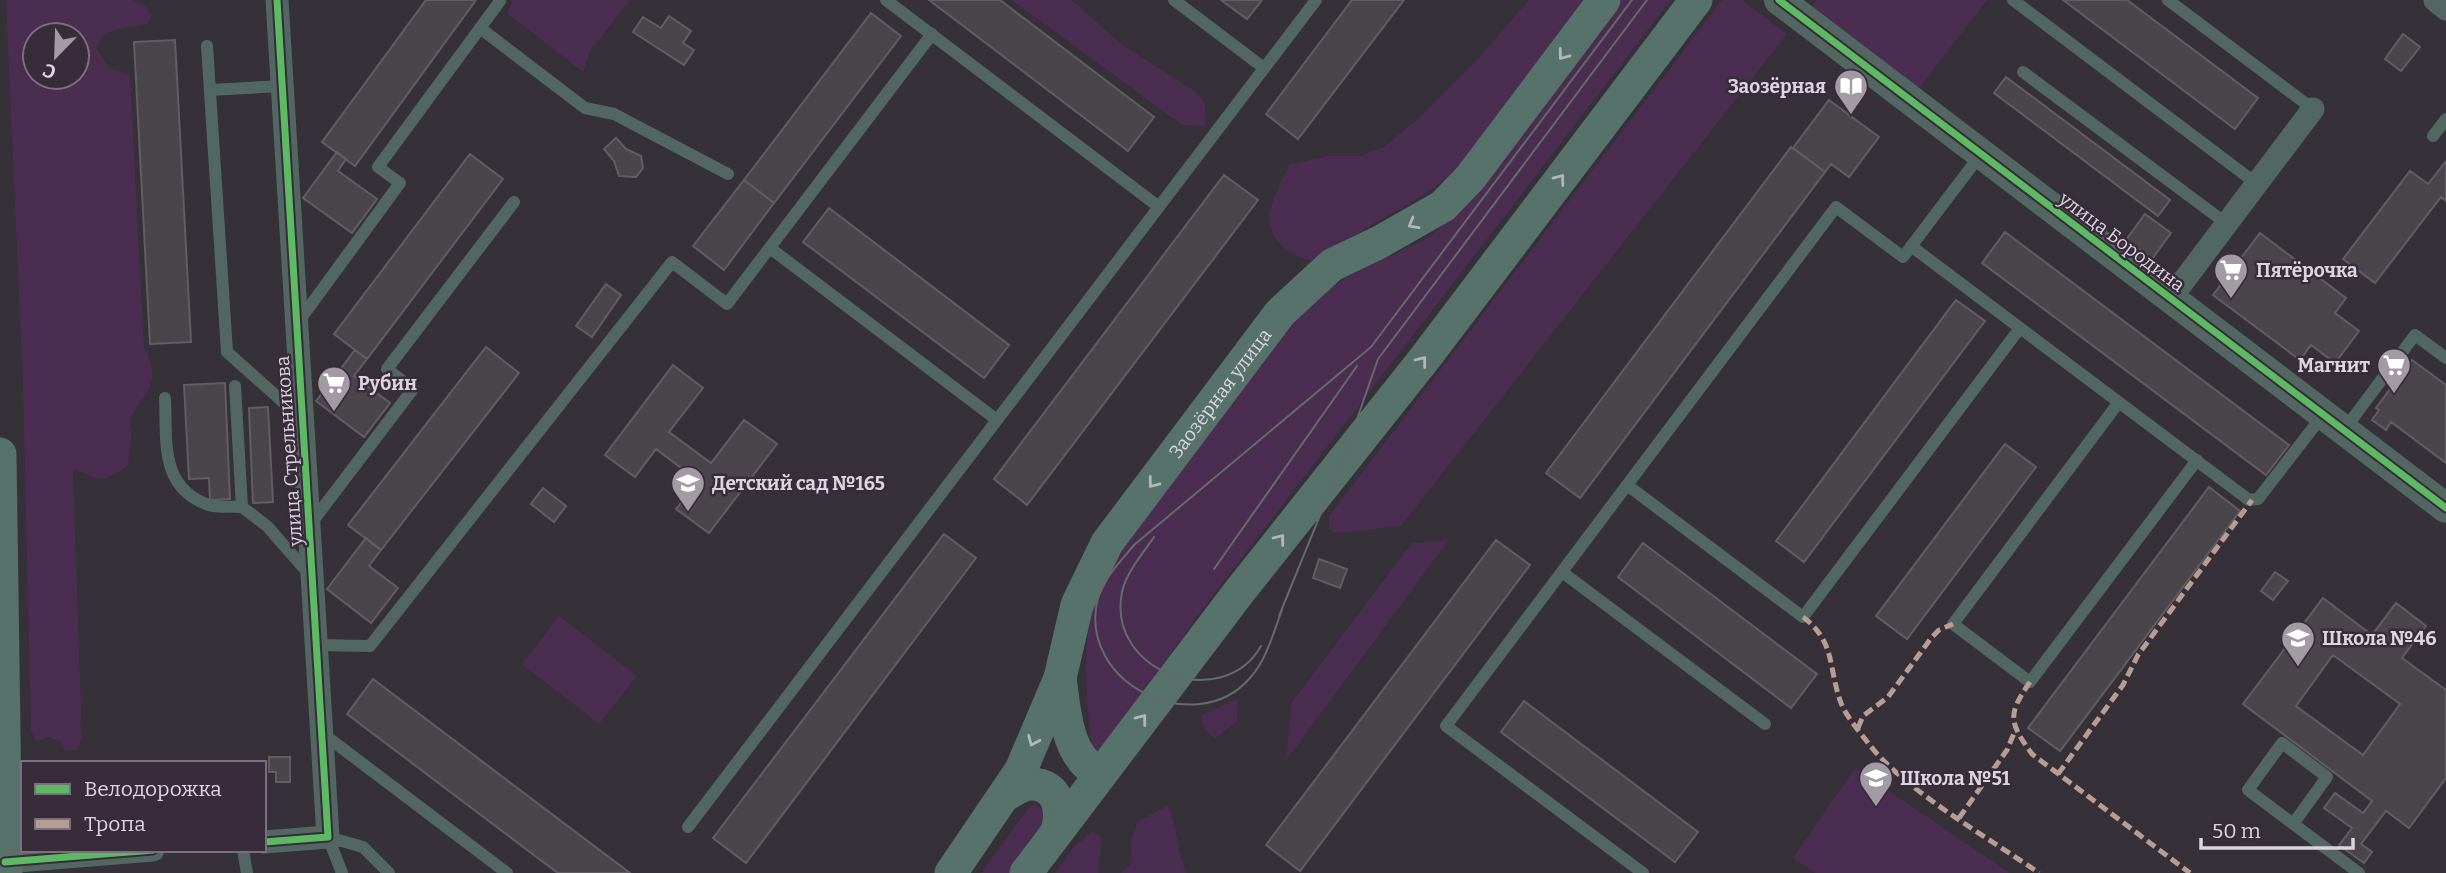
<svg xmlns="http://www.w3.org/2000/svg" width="2446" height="873" font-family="Bitter,serif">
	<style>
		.green { fill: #4a2d51; fill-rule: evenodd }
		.building { fill: #4a444b; stroke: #625d63; stroke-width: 2; fill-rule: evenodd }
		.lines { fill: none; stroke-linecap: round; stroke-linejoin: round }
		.service { stroke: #536762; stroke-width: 12 }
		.minor { stroke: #536762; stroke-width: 23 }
		.tertiary { stroke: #536762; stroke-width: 30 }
		.secondary { stroke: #57716b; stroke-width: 33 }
		.tram { stroke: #636b6b; stroke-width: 2 }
		.quiet { stroke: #b99d93; stroke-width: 5; stroke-dasharray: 10 5; stroke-linecap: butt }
		.cycleway-casing { stroke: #382c3b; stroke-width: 11 }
		.cycleway { stroke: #5cba63; stroke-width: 7 }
		.oneway { stroke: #b4b6bc }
		.labels { text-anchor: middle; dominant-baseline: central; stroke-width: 5; stroke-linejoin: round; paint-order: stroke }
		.poi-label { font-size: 19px; font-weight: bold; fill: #dcd4de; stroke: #382c3b; text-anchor: start }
		.street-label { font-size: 19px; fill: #dcd4de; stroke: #382c3b }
	</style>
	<rect width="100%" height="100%" fill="#363038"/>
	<!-- green -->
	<path class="green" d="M6,0H133L145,6L152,15L147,24C126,30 104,25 96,48L109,67L130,76L144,347C161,384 149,386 130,419L132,430L128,465C101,485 101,480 73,469L82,740L77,750L65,751L60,741L49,737L37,741L31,731L23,386ZM35,35H77V77H35Z
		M513,0H630L590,51L583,72L507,13Z
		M1012,0H1072L1121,44L1195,91L1205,104L1206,127L1182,125Z
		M1529,0H1583L1453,174L1415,200L1310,261C1252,240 1267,208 1290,164L1328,156H1360L1384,147L1421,116L1478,59Z
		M1621,0H1671L1214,594L1098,753L1092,748C1085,691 1080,632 1102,577L1282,334L1325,292L1350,275L1430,237L1460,210Z
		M1722,0H1742L1787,34L1401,526L1337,533L1329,530V516Z
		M1817,0H1987L1917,91L1810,9Z
		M1448,541L1285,762L1292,702L1412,543Z
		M559,616L637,676L599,724L522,664Z
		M1238,699L1237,721L1215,739L1204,729L1201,715Z
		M1855,768L2010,873H1815L1793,858Z
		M1035,804L1050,813L1037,838L1010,873H981L1027,810Z
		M1167,806C1179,827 1175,850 1187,873H1121L1132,863L1131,841L1137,822Z
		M1093,831L1102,839L1098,873H1055L1074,847Z"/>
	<!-- building -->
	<path class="building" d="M426,0H476L355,166L322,142Z
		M929,0H1000L1154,117L1128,151Z
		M1221,0H1262L1247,19Z
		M1352,0H1404L1298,139L1266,114Z
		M2063,0H2127L2258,98L2235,129Z
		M871,13L901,36L774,203L744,180Z
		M669,16L691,31L683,43L694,50L684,65L633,32L643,17L661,28Z
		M2403,34L2420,47L2401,71L2385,59Z
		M175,40L191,342L150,344L134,42Z
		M2006,77L2170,200L2158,216L1994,93Z
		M1829,100L1879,137L1849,177L1831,164L1825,172L1793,148Z
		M616,138L626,149L641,156L643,168L636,177L619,176L614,161L604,149Z
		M1791,147L1825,172L1580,498L1546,473Z
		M337,152L346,159L338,171L377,199L352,233L303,198Z
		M470,154L503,179L367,359L334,334Z
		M2446,161V201L2441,197L2375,283L2343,259L2410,171L2428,184Z
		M1224,175L1258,200L1027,505L994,479Z
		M744,180L774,203L724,270L693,246Z
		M829,208L1009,345L984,378L803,242Z
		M2145,214L2171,233L2152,259L2126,240Z
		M2005,232L2289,445L2266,475L1982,263Z
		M2260,233L2346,298L2335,313L2359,331L2335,363L2311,345L2300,360L2213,295Z
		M606,284L621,295L592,337L576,326Z
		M1956,300L1985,321L1804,562L1776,541Z
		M486,347L519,373L381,550L348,525Z
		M355,350L367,359L354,376L390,403L364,437L316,401Z
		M2412,360L2446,385V463L2391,422L2386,430L2372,420L2379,410L2376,408Z
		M673,365L703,388L669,432L711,463L744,420L777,444L709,533L676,509L698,481L656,449L635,477L605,455Z
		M225,383L230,499L210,500L209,478L189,479L184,385Z
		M268,407L273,502L253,503L249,408Z
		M2005,444L2036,467L1907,639L1876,616Z
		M2209,487L2240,511L2060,751L2028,728Z
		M543,488L566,506L554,522L531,504Z
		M944,534L976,558L746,863L713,838Z
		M366,538L381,550L369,566L398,588L371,623L327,589Z
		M1496,540L1530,565L1300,871L1266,845Z
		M1643,543L1817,674L1791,708L1618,577Z
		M1319,559L1347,569L1340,588L1313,578Z
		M2275,572L2288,581L2273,600L2261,591Z
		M2323,598L2372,635L2396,603L2426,626L2402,658L2446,690V778L2409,828L2386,811L2361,844L2372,852L2364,863L2339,845L2352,828L2324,808L2335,793L2363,813L2372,801L2243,704ZM2333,655L2400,704L2363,755L2296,706Z
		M373,679L630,873H558L535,856L347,714Z
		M1524,701L1698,832L1675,862L1501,732Z
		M269,757H290V782H276V772H269Z"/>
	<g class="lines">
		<!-- service -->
		<path class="service" d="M886,0L1159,207
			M1174,0L1264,68
			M2013,0L2257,184
			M2168,0L2313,109
			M480,28L585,108L614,114L728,174
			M207,46L227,352L301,418
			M2023,72L2227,224
			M210,90L282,86
			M2433,136L2446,119
			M1911,246L2249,500L2258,499L2323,415
			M770,248L997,420
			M299,321L400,183L378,167L500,1
			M235,386L242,507L267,526L310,575
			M165,398C167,440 159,488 209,505C218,508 232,506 242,507
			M2119,402L1953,624L2030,682L2197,460
			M2344,430L2415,335L2446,358
			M1627,485L1803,617L2020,328
			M309,526L413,389L387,369L514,202
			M1562,572L1765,724
			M316,645L370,646L672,262L727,304L932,34
			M322,733L507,873
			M2293,824L2327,777L2282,743L2248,790L2359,873
			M688,827L1316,0
			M328,837L363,847L389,873
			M328,837L342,873
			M243,850L247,873
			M1643,873L1446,726L1836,207L1903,257L1981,154"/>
		<!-- minor -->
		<path class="minor" d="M2435,0L2446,9
			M2170,299L2313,109
			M264,842L328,837L277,0
			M5,862L153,850"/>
		<!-- tertiary -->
		<path class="tertiary" d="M1779,0L2446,508"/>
		<!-- secondary -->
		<g class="secondary">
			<path d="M0,454L6,873"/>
			<path d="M1060,678C1065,712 1066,758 1101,774"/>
			<path d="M1004,796C1011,792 1022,784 1031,784C1059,784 1063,811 1057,831"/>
			<path id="s1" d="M951,873L1021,770L1060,678L1077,605L1107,543L1280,313L1332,265L1378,243L1443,206L1470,178L1604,0"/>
			<path d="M1026,873L1239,592L1425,358L1696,0"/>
		</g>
		<!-- tram -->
		<path class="tram" d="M1154,537C1143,553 1126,573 1122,592C1106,673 1223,713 1261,646
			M1214,569L1357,366
			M1282,610C1273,633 1267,659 1250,678C1195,741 1076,683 1098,598C1104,578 1121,561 1134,545L1371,347L1632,0
			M1279,616L1343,459L1378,359L1647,0"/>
		<!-- quiet -->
		<path class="quiet" d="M1803,617C1836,642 1828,668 1841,703C1846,716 1859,731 1868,743C1904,790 1989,838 2039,873
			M2030,682C2007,715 2009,722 2032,754L2190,873
			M1858,728L1863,716L1888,697L1932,637L1939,630L1953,624
			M2058,774L2123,685L2138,655L2252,500
			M1959,818L2007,750L2015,731"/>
		<!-- cycleway casing -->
		<g class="cycleway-casing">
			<path id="cycleway" d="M1779,0L2446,508
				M264,842L328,837L277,0
				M5,862L153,850"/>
		</g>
		<!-- cycleway -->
		<use href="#cycleway" class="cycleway"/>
	</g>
	<!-- one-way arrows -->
	<defs><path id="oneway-chevron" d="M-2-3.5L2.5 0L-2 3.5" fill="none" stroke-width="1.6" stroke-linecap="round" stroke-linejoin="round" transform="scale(1.75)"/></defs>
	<g class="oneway">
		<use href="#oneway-chevron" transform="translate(1563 55) rotate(127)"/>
		<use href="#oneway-chevron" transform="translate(1560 179) rotate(-53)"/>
		<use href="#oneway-chevron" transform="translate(1413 224) rotate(150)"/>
		<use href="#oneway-chevron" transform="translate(1422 361) rotate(-52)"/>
		<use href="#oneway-chevron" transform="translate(1153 483) rotate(127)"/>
		<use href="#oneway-chevron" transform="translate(1280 539) rotate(-52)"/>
		<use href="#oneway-chevron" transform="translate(1142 719) rotate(-53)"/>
		<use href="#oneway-chevron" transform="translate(1033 741) rotate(113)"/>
	</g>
	<!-- icons -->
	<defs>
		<g id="library-pin" transform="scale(1.75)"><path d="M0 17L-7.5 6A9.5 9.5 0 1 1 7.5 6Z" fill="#a29ba4" stroke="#382c3b"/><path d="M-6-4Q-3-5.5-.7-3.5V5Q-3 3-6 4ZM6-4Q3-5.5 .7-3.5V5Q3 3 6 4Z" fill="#fff"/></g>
		<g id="supermarket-pin" transform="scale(1.75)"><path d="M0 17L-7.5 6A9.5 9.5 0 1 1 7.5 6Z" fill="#a29ba4" stroke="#382c3b"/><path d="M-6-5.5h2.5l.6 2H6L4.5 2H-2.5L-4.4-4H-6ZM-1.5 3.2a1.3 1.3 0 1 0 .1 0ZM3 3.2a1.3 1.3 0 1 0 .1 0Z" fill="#fff"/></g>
		<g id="school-pin" transform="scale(1.75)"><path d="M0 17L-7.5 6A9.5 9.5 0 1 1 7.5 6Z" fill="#a29ba4" stroke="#382c3b"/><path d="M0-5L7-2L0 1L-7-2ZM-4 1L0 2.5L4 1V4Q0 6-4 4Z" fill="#fff"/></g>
	</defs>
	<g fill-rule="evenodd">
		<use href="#library-pin" x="1851" y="86"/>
		<use href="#supermarket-pin" x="2231" y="270"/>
		<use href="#supermarket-pin" x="2394" y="365"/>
		<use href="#supermarket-pin" x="334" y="383"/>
		<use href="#school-pin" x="688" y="483"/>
		<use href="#school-pin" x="2298" y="638"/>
		<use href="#school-pin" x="1876" y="778"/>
	</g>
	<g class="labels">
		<!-- poi labels -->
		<g class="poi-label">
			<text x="1826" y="86" text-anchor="end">Заозёрная</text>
			<text x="2256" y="270">Пятёрочка</text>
			<text x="2370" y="365" text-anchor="end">Магнит</text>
			<text x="358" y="383">Рубин</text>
			<text x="712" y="483">Детский сад №165</text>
			<text x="2322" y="638">Школа №46</text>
			<text x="1900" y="778">Школа №51</text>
		</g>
		<!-- street labels -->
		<g class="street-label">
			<text transform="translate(2122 242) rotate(37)">улица Бородина</text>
			<text stroke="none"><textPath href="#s1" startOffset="556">Заозёрная улица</textPath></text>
			<text transform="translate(289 451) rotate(-94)">улица Стрельникова</text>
		</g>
	</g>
	<!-- legend -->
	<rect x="21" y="761" width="245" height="91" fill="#382c3b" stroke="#7a6f7c" stroke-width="2"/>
	<rect x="35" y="784" width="35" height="10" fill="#5cba63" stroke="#7a6f7c" stroke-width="2"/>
	<text x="84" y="796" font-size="21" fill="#dcd4de">Велодорожка</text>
	<rect x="35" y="819" width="35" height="10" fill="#b99d93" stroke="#7a6f7c" stroke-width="2"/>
	<text x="84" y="831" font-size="21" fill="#dcd4de">Тропа</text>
	<!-- north arrow -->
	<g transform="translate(56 56) rotate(203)"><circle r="33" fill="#382c3b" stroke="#7a6f7c" stroke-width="2"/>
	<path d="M0-5L12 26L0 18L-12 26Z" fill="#a29ba4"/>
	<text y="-10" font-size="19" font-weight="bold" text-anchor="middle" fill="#dcd4de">С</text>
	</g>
	<!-- scale -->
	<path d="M2201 838v10h152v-10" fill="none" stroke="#dcd4de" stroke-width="3.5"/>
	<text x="2212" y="838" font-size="21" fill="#dcd4de" stroke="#382c3b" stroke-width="5" paint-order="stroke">50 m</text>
</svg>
